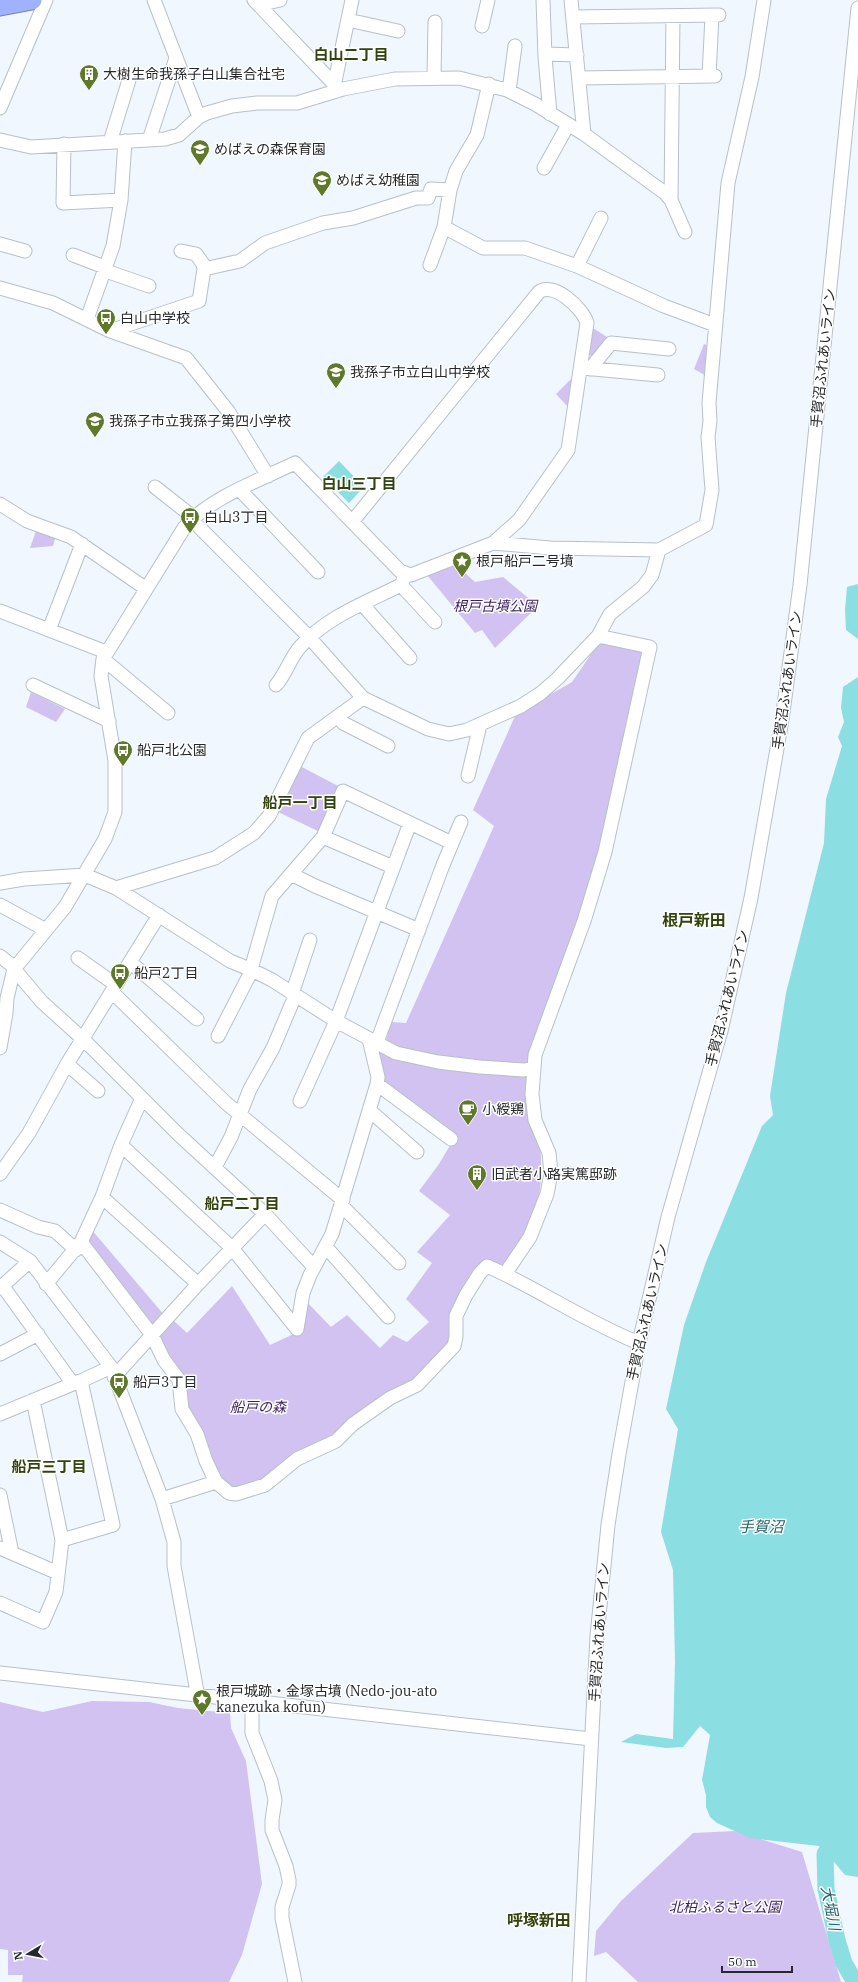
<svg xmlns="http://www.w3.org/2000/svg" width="858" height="1982" font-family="'IBM Plex Serif','Noto Sans JP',serif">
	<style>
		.green { fill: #d1c2f1 }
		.water { fill: #8bdee1 }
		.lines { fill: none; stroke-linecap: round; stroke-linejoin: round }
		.river { stroke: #8bdee1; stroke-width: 17 }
		.minor-casing { stroke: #b8c0c7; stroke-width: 15 }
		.highway-casing { stroke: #7581b4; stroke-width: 21 }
		.minor { stroke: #fff; stroke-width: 13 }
		.highway { stroke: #a0b1fe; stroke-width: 19 }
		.labels { text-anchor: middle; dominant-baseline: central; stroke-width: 3; stroke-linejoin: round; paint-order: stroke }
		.poi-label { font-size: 14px; fill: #26292c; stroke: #fff; text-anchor: start }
		.street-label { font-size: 14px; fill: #26292c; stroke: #fff }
		.park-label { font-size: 14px; font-style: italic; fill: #3c2162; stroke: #fff }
		.neighbourhood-label { font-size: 15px; font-weight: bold; fill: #33430c; stroke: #fff }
		.water-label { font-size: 15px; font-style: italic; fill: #1e6265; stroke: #fff }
		.quarter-label { font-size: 16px; font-weight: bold; fill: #33430c; stroke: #fff }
	</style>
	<rect width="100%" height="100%" fill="#f1f7fe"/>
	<!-- green -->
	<path class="green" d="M590,326L610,339L595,357L586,354Z
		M704,344L711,347L708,377L694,369Z
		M574,376L569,408L556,394Z
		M37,528L56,535L53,546L30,548Z
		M454,563L475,582L503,577L532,601V612L495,648L482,630L475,633L427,575Z
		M601,643L643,649L603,845L531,1064H480L397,1048L386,1041L391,1022L406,1023L494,826L473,810L516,714L572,682L598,644Z
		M31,692L65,709L56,722L26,707Z
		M298,765L342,788L320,832L276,811Z
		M378,1047L528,1075C538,1129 553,1182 526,1234C520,1245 512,1256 505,1267L484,1263L449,1342L415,1378L390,1392L333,1439L264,1482L239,1491L218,1480L187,1413L180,1372L159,1337L173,1320L187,1333L232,1286L270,1345L300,1331L306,1301L331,1327L347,1315L380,1348L393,1335L407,1342L429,1322L406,1299L432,1263L417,1252L450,1215L419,1191L439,1164L455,1137L382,1081Z
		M91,1229L165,1316L153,1331L84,1242Z
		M92,1701L149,1702L178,1708L230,1713L231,1728L246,1761L262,1884L242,1955L229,1982H22L23,1975H8V1950L0,1949V1702L43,1712Z
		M735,1831L802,1852L841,1982H638L606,1952L594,1956L596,1931L621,1901L693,1833Z"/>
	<!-- water -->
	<path class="water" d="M339,461L364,487L349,503L323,477Z
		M858,584V639L846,630L845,610L847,587Z
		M858,677V1877L845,1875L824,1850L819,1846L750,1838L717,1823L710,1817L706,1807V1795L702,1780L710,1735L700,1726L683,1747L666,1748L621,1742L636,1734L673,1739L675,1662L673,1570L661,1532L678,1429L666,1409L684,1325L706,1262L762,1126L773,1115L770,1096L786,993L824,843L826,799L842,746L838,737L844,722L841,708L843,687Z"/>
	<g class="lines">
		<!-- river -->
		<path class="river" d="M855,1982L844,1963L837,1940L826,1889L825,1854L858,1804"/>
		<!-- minor casing -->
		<g class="minor-casing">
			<path id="minor" d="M154,0L199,117
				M254,0L335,85
				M543,0L545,57L550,114
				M571,0L584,134
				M259,5L280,0
				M573,17L719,15
				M348,20L398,31
				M482,26L488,0
				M545,54L577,55
				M709,76L712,16
				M434,77L435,22
				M579,78L715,76
				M333,91L352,0
				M509,91L515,46
				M0,108L46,0
				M0,140L31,147L165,139L179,135L199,117L207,113L232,106L257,103H297L343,89L395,79L459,78L507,90L535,104L584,134L665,193L671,200L685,232
				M149,140L176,58
				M110,142L129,80
				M64,144L63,203L121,200
				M544,168L568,125
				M671,200L673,16
				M444,227L483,248H525L577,266L664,306L715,325
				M0,244L25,251
				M181,251L196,254L203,264L204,269
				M73,255L107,268
				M430,265L444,227L450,190L456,171L477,135L489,84
				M577,266L601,218
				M106,271L149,286
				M0,288L53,303L110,331L186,358L228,411L268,476
				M87,319L113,246L121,200L125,141
				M110,331L199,301L204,269L240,261L265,243L323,223L353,218L416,198H428L431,189L450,190
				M583,368L658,375
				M590,369L611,343L669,349
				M155,487L193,517
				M240,490L318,572
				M0,504L27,521L71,537L145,588
				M191,519L309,637L363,698
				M352,522L539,292C553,281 583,308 587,323L568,450L519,520L493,543
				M401,585L435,622
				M362,604L410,658
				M0,611L106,652
				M49,630L82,544
				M103,659L168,713
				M33,685L109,721
				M276,685C286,674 290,658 300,647C326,617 367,602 401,585L406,574
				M338,716L343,723L388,746
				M468,776L480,725
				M323,837L393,867
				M291,874L315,886L419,930
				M0,883L24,879L85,875L116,888L230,961L252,970L272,980L336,1021L396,1053L438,1062L480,1067L524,1070L534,1068L535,1055L584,921L605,852L650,647L598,636
				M116,888L215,858L254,833L269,816L308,738L363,698L428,729L449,734L467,730L521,706L541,693L558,678L598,636L610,614L643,587L652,575L659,550
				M0,905L46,930
				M0,956L15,968
				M78,958L116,985
				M130,962L197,1019
				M14,969L42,1002L84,1040L178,1134L265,1214L314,1267
				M251,969L272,896L323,837L343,791L452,843
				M112,992L226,1103L343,1200
				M292,994L310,940
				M218,1036L252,970
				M369,1039L378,1077L377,1084
				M377,1042L443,865L461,822
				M0,1048L6,1013L7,998L14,969L65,907L105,839L115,812V761L101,676L103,659L184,528C209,498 260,480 295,463L400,571L411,575L493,543L550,548L659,550L706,525L712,490L708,437L710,421L709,403L728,183L752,77L764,0
				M67,1064L98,1091
				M142,1098L121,1145L232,1248L297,1329
				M300,1101L336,1021L410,823
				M369,1110L417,1152
				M215,1167L231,1137L250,1089L273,1048L295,996
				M0,1174L29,1133L67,1064L159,915
				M102,1197L198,1284
				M341,1205L399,1263
				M0,1210L38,1227L55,1231L76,1250
				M0,1242L30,1261L111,1367L162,1499L174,1542V1566L198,1697
				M81,1242L152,1335L164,1360L179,1380L182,1409L197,1434L206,1461L216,1482
				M326,1247L388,1317
				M505,1274L530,1237L547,1194L551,1173L549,1153L535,1120L532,1094L534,1068
				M46,1284L81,1242L102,1197L121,1145
				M2,1285L73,1384
				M0,1288L30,1261
				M297,1329L303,1293L310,1275L332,1234L377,1084L451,1139
				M0,1354L38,1334
				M114,1377L198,1284L265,1214
				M33,1400L62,1540
				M0,1414L80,1381
				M0,1495L12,1553
				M162,1499L216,1482L229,1493L236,1494L265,1485L297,1459L336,1441L353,1424L390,1398L417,1385L454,1346L456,1337V1316L466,1295L480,1273L487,1266C539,1289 586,1322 639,1343
				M0,1548L58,1573
				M0,1603L43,1622L56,1592L62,1540L113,1525L81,1381L111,1367
				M0,1673L591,1739
				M252,1702V1733L271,1781L275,1800L272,1820V1830L286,1866L289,1880V1885L282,1907V1918L295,1982
				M579,1982L597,1636L608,1525L619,1454L639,1343L668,1217L721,1031L751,898L782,720L800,585L858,8"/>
		</g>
		<!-- highway casing -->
		<g class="highway-casing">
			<path id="highway" d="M0,6L32,0"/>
		</g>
		<!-- minor -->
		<use href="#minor" class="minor"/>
		<!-- highway -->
		<use href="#highway" class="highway"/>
	</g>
	<!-- icons -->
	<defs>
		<g id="building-pin" transform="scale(1)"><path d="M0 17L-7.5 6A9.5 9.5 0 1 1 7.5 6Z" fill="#60782a" stroke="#fff"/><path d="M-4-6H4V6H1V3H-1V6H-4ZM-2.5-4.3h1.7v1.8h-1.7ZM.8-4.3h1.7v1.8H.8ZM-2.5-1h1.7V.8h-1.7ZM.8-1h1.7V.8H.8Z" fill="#fff"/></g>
		<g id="school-pin" transform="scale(1)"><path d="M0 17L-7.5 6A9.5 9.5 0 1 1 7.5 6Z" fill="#60782a" stroke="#fff"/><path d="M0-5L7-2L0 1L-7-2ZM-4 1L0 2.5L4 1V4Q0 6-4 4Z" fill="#fff"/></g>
		<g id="bus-pin" transform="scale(1)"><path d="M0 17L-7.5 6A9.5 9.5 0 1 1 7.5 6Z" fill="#60782a" stroke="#fff"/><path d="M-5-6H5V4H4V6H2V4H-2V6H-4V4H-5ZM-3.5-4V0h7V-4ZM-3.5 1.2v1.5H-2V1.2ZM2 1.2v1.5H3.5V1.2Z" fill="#fff"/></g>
		<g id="sight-pin" transform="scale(1)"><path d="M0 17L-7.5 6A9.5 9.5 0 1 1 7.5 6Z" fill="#60782a" stroke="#fff"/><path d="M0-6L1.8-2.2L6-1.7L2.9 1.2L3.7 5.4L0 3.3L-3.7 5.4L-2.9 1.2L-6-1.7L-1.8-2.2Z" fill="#fff"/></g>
		<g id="cafe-pin" transform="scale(1)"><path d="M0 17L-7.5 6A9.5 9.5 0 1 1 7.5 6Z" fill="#60782a" stroke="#fff"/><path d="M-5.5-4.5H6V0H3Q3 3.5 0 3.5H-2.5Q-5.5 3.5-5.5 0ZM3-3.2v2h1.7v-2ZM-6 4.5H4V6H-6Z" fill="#fff"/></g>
	</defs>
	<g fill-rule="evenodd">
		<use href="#building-pin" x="89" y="74"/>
		<use href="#school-pin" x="200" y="149"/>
		<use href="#school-pin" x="322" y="180"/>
		<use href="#bus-pin" x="106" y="318"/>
		<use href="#school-pin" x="336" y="372"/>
		<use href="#school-pin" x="95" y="421"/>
		<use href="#bus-pin" x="190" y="517"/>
		<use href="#sight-pin" x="462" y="561"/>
		<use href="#bus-pin" x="123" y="750"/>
		<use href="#bus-pin" x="120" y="973"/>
		<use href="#cafe-pin" x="468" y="1109"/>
		<use href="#building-pin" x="477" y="1174"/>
		<use href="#bus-pin" x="119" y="1382"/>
		<use href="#sight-pin" x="202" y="1699"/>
	</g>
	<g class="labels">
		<!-- poi labels -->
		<g class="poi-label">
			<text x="103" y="74">大樹生命我孫子白山集合社宅</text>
			<text x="214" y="149">めばえの森保育園</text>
			<text x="336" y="180">めばえ幼稚園</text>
			<text x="120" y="318">白山中学校</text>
			<text x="350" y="372">我孫子市立白山中学校</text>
			<text x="109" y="421">我孫子市立我孫子第四小学校</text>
			<text x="204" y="517">白山3丁目</text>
			<text x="476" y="561">根戸船戸二号墳</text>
			<text x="137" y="750">船戸北公園</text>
			<text x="134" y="973">船戸2丁目</text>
			<text x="482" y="1109">小綬鶏</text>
			<text x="491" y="1174">旧武者小路実篤邸跡</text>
			<text x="133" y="1382">船戸3丁目</text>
			<text x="216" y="1691">根戸城跡・金塚古墳 (Nedo-jou-ato<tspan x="216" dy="16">kanezuka kofun)</tspan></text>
		</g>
		<!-- street labels -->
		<g class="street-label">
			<text transform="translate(823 358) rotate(-84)">手賀沼ふれあいライン</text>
			<text transform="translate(787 680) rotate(-82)">手賀沼ふれあいライン</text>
			<text transform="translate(727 998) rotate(-76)">手賀沼ふれあいライン</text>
			<text transform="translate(647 1312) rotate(-77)">手賀沼ふれあいライン</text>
			<text transform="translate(599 1632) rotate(-86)">手賀沼ふれあいライン</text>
		</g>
		<!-- park labels -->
		<g class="park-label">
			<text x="495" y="606">根戸古墳公園</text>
			<text x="258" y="1407">船戸の森</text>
			<text x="725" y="1907">北柏ふるさと公園</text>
		</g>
		<!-- neighbourhood labels -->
		<g class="neighbourhood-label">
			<text x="351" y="54">白山二丁目</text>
			<text x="359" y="483">白山三丁目</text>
			<text x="300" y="802">船戸一丁目</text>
			<text x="242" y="1203">船戸二丁目</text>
			<text x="49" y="1466">船戸三丁目</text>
		</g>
		<!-- water labels -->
		<g class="water-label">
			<text x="761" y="1526">手賀沼</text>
			<text transform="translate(831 1908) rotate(79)">大堀川</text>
		</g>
		<!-- quarter labels -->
		<g class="quarter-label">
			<text x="694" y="920">根戸新田</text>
			<text x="539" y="1920">呼塚新田</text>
		</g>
	</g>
	<!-- north arrow -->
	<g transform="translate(28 1954) rotate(260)" stroke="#ffffff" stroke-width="3" paint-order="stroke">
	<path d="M0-3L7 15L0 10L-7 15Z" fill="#26292c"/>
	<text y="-6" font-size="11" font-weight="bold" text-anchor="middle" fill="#26292c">N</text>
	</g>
	<!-- scale -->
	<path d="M722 1966v6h70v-6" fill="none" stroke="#26292c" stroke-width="2"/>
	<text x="728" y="1966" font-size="12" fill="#26292c" stroke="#ffffff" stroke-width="3" paint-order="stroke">50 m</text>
</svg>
